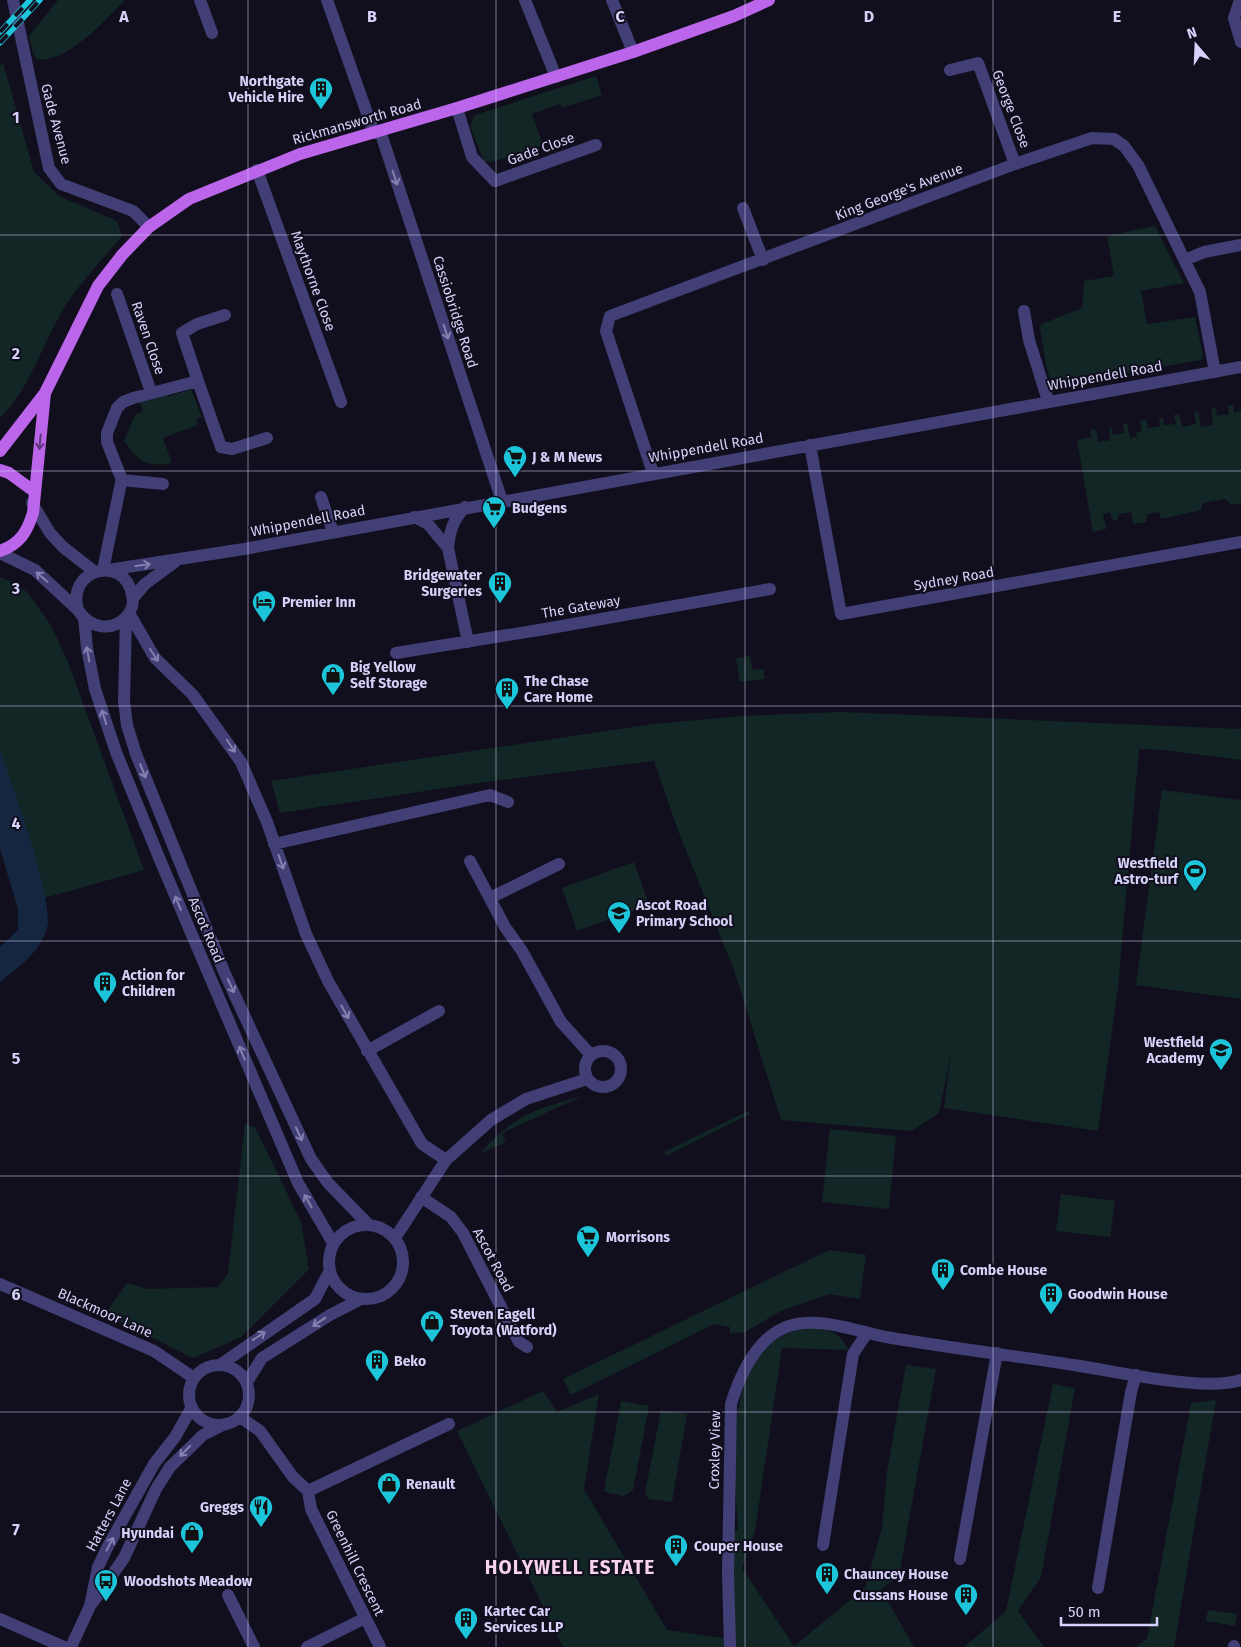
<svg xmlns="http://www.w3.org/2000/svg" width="1241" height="1647" font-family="'Fira Sans',sans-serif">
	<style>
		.green { fill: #122626 }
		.water { fill: #152641 }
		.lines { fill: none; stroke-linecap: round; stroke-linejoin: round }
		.minor { stroke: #423f76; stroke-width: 12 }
		.major { stroke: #bb65eb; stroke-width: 12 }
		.rail-casing { stroke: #1cc5da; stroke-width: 5.5 }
		.rail { stroke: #110f1d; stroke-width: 4; stroke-dasharray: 11; stroke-linecap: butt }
		.oneway { stroke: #8581b1 }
		.oneway2 { stroke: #5d367a }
		.grid { fill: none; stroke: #d6d1f9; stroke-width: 1; stroke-opacity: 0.55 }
		.labels { text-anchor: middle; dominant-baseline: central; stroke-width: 4; stroke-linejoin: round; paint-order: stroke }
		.poi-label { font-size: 14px; font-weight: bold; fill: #d6d1f9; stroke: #110f1d; text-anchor: start }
		.street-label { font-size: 14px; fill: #d6d1f9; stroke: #110f1d }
		.district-label { font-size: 19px; font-weight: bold; letter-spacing: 1px; fill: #f9d2eb; stroke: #110f1d }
		.grid-label { font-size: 16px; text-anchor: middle; font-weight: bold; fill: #d6d1f9; stroke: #110f1d; stroke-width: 4; stroke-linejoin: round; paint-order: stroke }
	</style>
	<rect width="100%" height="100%" fill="#110f1d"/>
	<!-- green -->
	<path class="green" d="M58,0H125C106,19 67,64 37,59L33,53L29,36Z
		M3,63L34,172L59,196L117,221L122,236C104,258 83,279 68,302C45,336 29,392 0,418V66Z
		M596,76L602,95L565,107L563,108L560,104L532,114L543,145L493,162L484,161L470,126L475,115Z
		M1155,226L1184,283L1141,291L1147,324L1195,317L1203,355L1201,360L1052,386L1046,365L1040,327L1042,324L1082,308L1084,281L1114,276L1107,236Z
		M191,389L202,417L196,419L198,425L163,438L172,463C146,468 138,461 124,441L135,415L143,411L140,402L166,393L168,397Z
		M1233,405L1234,413L1241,411V503L1231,505L1226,499L1203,503L1201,510L1161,519L1159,512L1148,514L1146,522L1133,524L1131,512L1119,514L1117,520L1113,521L1110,512L1103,514L1106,529L1093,532L1077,440L1091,437L1090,430L1096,429L1098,442L1110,440L1109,427L1111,426L1113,435L1124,433L1123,424L1127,423L1130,438L1137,437L1136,433L1142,431L1140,421L1146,420L1148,428L1160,426L1159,418H1163L1164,425L1176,424L1174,415L1179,414L1182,427L1196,424L1194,413L1198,411L1201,427L1213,425L1211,409L1216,408L1217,416L1229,414L1228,406Z
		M0,577L15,583L28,593L52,627L69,665L144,870L44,898L0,760Z
		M750,656L753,670L763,669L765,679L740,682L736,658Z
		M842,712L1241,729V760L1164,750L1139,749L1118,987L1098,1131L944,1108L951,1053L939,1113L912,1131L781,1120L734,970L679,833L654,761L471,784L280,813L271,781L653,724L742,716Z
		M1162,790L1241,800V999L1136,985Z
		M634,862L649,905L577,931L562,888Z
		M583,1096L502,1133L506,1142L480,1154L474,1166C480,1152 487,1145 498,1135C527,1110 547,1106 583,1096Z
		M748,1111L750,1114L666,1156L664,1152Z
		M245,1124L255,1127L301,1222L309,1269L241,1337L193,1358L105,1314L127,1283L147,1289L218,1287L228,1274Z
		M830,1129L896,1136L889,1209L822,1202Z
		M1061,1194L1115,1201L1110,1237L1056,1231Z
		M829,1250L866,1255L860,1299L829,1294L781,1311L745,1332L730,1334V1327L714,1324L571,1395L563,1379Z
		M803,1328C824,1329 840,1329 848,1350L782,1348L755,1531L742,1568L794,1646L865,1588L882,1528L887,1471L906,1365L936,1369L899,1576L881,1589L914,1647H563L457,1431L543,1391L557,1412L599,1394L584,1489L667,1630L724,1638L722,1541L738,1529C734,1464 720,1348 803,1328Z
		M1053,1384L1075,1388L1041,1577L1018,1611L1044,1647H964L1006,1611Z
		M1216,1400L1174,1647H1136L1147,1639L1191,1403Z
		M621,1401L649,1406L633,1490L624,1496L604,1492Z
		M661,1410L687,1414L672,1502L649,1499L645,1493Z
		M1208,1610L1237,1614L1235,1626L1206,1621Z"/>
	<!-- water -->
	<path class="water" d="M0,751C11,781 55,903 47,928C40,952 19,967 0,982V947L18,930V909L0,849Z"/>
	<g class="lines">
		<!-- minor -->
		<path class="minor" d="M13,0L49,168L61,184L133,211L149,227
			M200,0L212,33
			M327,0L374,133
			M525,0L556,77
			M612,0L633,52
			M1240,0L1234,18L1241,42
			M950,70L978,63L1015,164
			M457,108L472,157L495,181L596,145
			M380,131L502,501
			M257,170L341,402
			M743,208L763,260
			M1185,260L1204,252L1241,245
			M117,294L151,392
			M1024,311L1029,340L1048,401
			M198,381L182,333L197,324L225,315
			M810,445L841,614L1241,542
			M653,473L606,331L610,316L1015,164L1092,138L1114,139L1124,146L1138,165L1200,292L1215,372
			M163,484L122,480L107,442V433L117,408L123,402L133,398L198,381L221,447L232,449L267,438
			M321,497L333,532
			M32,503L50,533L63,547L95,572
			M414,517L428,524L448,548L468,642
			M448,548C450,530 453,520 465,507
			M0,553L35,570L78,610C89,627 111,634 127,616C132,610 134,602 132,595C125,554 66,568 78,610
			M103,570L122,478
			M108,570L244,549L1241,367
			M133,598L145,584L175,562
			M129,613L155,658L193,695L241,762L267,822L306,934L328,981L422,1144L446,1160
			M84,618L87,648L95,689L116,752L160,860L298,1183L333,1243
			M126,618L124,701L127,725L136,754L225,974L311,1159L328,1183L368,1224
			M396,653L545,629L770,589
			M274,844L490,795L508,802
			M470,861L505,927L522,951L561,1022L591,1055
			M490,898L559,864
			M585 1069a18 18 0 1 1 36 0a18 18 0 1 1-36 0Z
			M367,1051L439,1011
			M421,1197L451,1217L463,1233L519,1342L527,1347
			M329 1262a37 37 0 1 1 74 0a37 37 0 1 1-74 0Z
			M395,1238L446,1160L491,1120L526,1099L587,1079
			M0,1284L154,1351L194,1378
			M189 1395a30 30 0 1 1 60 0a30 30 0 1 1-60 0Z
			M220,1365L315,1299L329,1272
			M247,1382L262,1358L330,1315L361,1299
			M240,1417L260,1431L293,1477L308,1491L311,1509L380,1647
			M308,1491L449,1424
			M823,1545L853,1354L867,1333
			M960,1559L997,1353
			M1098,1588L1131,1392L1136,1375
			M228,1595L254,1647
			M93,1602L124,1558L156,1489L170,1467L203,1435L225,1424
			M0,1619L64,1647
			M71,1647L90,1606L98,1567L107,1548L154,1464L175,1437L192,1407
			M307,1647L365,1618
			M730,1647L728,1573L731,1404C740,1375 756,1339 786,1327C815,1315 856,1331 886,1337C950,1348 1016,1356 1080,1366C1119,1372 1207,1392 1241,1380
			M1234,1647V1646"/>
		<!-- major -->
		<path class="major" d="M0,451L45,393L98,286L122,255L149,227L189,199L300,154L457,108L633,52L734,16L769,0
			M0,470L9,473L35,492
			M0,551C20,544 27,532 33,513L45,393"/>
		<!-- rail casing -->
		<g class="rail-casing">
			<path id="rail" d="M0,32L30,0
				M0,43L40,0"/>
		</g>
		<!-- rail -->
		<use href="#rail" class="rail"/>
	</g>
	<!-- one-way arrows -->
	<defs><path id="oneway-shaft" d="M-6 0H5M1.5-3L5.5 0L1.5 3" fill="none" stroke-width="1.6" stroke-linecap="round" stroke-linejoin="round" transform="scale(1.25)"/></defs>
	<g class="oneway">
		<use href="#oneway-shaft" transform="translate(395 178) rotate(72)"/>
		<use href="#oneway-shaft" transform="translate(446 332) rotate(72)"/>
		<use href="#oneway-shaft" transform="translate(143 565) rotate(-8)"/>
		<use href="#oneway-shaft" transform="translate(42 577) rotate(-139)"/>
		<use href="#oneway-shaft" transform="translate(88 654) rotate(-100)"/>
		<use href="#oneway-shaft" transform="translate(154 655) rotate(57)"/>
		<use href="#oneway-shaft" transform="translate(104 717) rotate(-108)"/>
		<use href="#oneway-shaft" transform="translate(231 746) rotate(57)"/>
		<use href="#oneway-shaft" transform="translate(143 771) rotate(68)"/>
		<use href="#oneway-shaft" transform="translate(281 862) rotate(71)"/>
		<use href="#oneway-shaft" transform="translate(178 903) rotate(-113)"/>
		<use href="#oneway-shaft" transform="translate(231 986) rotate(65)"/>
		<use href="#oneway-shaft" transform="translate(345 1012) rotate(61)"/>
		<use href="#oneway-shaft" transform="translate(242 1053) rotate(-113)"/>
		<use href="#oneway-shaft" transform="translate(299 1134) rotate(65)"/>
		<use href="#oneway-shaft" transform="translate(308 1201) rotate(-120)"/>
		<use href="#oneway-shaft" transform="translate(319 1322) rotate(147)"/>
		<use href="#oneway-shaft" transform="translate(259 1336) rotate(-34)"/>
		<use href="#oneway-shaft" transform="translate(185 1451) rotate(135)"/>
		<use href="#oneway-shaft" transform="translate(110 1544) rotate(-62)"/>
	</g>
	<use class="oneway2" href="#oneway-shaft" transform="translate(40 442) rotate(95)"/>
	<!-- grid -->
	<path class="grid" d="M248,0V1647M496,0V1647M745,0V1647M993,0V1647M0,235H1241M0,471H1241M0,706H1241M0,941H1241M0,1176H1241M0,1412H1241"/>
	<!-- icons -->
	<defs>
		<g id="building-pin" transform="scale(1.25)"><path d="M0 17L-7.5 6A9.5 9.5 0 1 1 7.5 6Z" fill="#1cc5da" stroke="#110f1d"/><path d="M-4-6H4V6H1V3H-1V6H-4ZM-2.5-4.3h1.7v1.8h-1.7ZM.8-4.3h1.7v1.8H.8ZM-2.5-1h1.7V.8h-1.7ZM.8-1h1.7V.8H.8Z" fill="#111"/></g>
		<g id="supermarket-pin" transform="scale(1.25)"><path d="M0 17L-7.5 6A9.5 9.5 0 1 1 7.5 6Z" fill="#1cc5da" stroke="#110f1d"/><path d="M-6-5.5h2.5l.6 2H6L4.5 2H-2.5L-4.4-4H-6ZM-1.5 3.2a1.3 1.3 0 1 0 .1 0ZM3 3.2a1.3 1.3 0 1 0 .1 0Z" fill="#111"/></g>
		<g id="hotel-pin" transform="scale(1.25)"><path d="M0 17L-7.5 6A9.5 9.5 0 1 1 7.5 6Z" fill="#1cc5da" stroke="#110f1d"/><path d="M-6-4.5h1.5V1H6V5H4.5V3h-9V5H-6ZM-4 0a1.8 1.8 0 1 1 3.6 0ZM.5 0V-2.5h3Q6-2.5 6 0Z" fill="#111"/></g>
		<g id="shop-pin" transform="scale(1.25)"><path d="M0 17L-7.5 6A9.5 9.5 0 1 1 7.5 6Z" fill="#1cc5da" stroke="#110f1d"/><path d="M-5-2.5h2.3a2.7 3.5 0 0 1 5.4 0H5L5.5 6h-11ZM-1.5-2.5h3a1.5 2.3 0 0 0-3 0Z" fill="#111"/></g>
		<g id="stadium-pin" transform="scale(1.25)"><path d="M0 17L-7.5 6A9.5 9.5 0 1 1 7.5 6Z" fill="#1cc5da" stroke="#110f1d"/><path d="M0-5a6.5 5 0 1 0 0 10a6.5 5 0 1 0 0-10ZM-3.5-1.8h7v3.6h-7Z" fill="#111"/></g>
		<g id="school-pin" transform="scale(1.25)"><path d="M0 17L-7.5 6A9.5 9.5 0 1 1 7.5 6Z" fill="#1cc5da" stroke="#110f1d"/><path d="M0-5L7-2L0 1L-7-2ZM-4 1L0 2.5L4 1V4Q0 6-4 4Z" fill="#111"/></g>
		<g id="restaurant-pin" transform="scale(1.25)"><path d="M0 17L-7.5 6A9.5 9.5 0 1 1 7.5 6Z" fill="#1cc5da" stroke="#110f1d"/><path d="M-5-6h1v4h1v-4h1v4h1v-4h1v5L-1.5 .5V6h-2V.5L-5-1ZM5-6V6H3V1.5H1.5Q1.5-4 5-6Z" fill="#111"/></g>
		<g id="bus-pin" transform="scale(1.25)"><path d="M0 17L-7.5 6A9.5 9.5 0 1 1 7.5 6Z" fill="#1cc5da" stroke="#110f1d"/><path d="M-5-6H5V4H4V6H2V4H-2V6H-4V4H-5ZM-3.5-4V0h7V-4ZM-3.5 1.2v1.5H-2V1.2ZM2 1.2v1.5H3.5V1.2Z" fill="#111"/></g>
	</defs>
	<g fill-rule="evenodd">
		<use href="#building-pin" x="321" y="89"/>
		<use href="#supermarket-pin" x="515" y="457"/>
		<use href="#supermarket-pin" x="494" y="508"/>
		<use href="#building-pin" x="500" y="583"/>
		<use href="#hotel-pin" x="264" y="602"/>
		<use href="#shop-pin" x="333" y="675"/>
		<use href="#building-pin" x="507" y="689"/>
		<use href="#stadium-pin" x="1195" y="871"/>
		<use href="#school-pin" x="619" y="913"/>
		<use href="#building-pin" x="105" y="983"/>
		<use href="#school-pin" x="1221" y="1050"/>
		<use href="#supermarket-pin" x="588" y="1237"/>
		<use href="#building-pin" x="943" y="1270"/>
		<use href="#building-pin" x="1051" y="1294"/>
		<use href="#shop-pin" x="432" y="1322"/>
		<use href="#building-pin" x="377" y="1361"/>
		<use href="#shop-pin" x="389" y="1484"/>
		<use href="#restaurant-pin" x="261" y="1507"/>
		<use href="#shop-pin" x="192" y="1533"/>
		<use href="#building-pin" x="676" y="1546"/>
		<use href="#building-pin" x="827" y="1574"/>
		<use href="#bus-pin" x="106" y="1581"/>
		<use href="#building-pin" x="966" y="1595"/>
		<use href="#building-pin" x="466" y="1619"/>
	</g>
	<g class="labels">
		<!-- poi labels -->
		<g class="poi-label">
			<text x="304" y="81" text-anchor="end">Northgate<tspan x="304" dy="16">Vehicle Hire</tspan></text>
			<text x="532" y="457">J &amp; M News</text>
			<text x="512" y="508">Budgens</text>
			<text x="482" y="575" text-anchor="end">Bridgewater<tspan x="482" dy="16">Surgeries</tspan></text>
			<text x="282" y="602">Premier Inn</text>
			<text x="350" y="667">Big Yellow<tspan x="350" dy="16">Self Storage</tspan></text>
			<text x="524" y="681">The Chase<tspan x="524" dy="16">Care Home</tspan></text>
			<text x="1178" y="863" text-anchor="end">Westfield<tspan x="1178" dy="16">Astro-turf</tspan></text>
			<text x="636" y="905">Ascot Road<tspan x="636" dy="16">Primary School</tspan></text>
			<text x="122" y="975">Action for<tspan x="122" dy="16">Children</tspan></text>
			<text x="1204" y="1042" text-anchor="end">Westfield<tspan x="1204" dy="16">Academy</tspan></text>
			<text x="606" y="1237">Morrisons</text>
			<text x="960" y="1270">Combe House</text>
			<text x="1068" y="1294">Goodwin House</text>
			<text x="450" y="1314">Steven Eagell<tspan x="450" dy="16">Toyota (Watford)</tspan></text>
			<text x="394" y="1361">Beko</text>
			<text x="406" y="1484">Renault</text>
			<text x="244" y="1507" text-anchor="end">Greggs</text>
			<text x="174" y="1533" text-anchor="end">Hyundai</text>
			<text x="694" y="1546">Couper House</text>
			<text x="844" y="1574">Chauncey House</text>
			<text x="124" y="1581">Woodshots Meadow</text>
			<text x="948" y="1595" text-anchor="end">Cussans House</text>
			<text x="484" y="1611">Kartec Car<tspan x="484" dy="16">Services LLP</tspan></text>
		</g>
		<!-- street labels -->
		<g class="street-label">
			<text transform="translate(1011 109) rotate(69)">George Close</text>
			<text transform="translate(357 122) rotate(-16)">Rickmansworth Road</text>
			<text transform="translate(56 124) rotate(75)">Gade Avenue</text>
			<text transform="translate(541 149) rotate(-20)">Gade Close</text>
			<text transform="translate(899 192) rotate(-21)">King George's Avenue</text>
			<text transform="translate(313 281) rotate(70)">Maythorne Close</text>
			<text transform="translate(455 312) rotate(72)">Cassiobridge Road</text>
			<text transform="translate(148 338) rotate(71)">Raven Close</text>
			<text transform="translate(1105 376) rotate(-10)">Whippendell Road</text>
			<text transform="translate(706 448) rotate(-10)">Whippendell Road</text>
			<text transform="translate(308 521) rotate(-11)">Whippendell Road</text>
			<text transform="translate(954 579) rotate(-10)">Sydney Road</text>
			<text transform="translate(581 607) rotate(-10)">The Gateway</text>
			<text transform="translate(206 930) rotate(67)">Ascot Road</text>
			<text transform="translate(493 1260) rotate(62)">Ascot Road</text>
			<text transform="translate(105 1313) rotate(24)">Blackmoor Lane</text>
			<text transform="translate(715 1450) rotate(-89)">Croxley View</text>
			<text transform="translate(109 1515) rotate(-62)">Hatters Lane</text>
			<text transform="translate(355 1563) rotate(64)">Greenhill Crescent</text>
		</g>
		<!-- district labels -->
		<g class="district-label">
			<text x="570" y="1567">HOLYWELL ESTATE</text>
		</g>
	</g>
	<g class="grid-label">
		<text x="124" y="22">A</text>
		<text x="372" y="22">B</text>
		<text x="620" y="22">C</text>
		<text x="869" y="22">D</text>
		<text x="1117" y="22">E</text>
		<text x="16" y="123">1</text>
		<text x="16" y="359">2</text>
		<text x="16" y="594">3</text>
		<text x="16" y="829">4</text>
		<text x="16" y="1064">5</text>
		<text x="16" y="1300">6</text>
		<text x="16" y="1535">7</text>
	</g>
	<!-- north arrow -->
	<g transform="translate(1196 45) rotate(341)" stroke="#110f1d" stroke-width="4" paint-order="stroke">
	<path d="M0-4L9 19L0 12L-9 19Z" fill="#d6d1f9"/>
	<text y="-8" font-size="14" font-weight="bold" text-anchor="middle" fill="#d6d1f9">N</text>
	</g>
	<!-- scale -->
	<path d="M1061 1617v8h96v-8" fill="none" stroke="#d6d1f9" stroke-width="2.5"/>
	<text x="1068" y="1617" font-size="15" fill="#d6d1f9" stroke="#110f1d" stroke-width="4" paint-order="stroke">50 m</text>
</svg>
